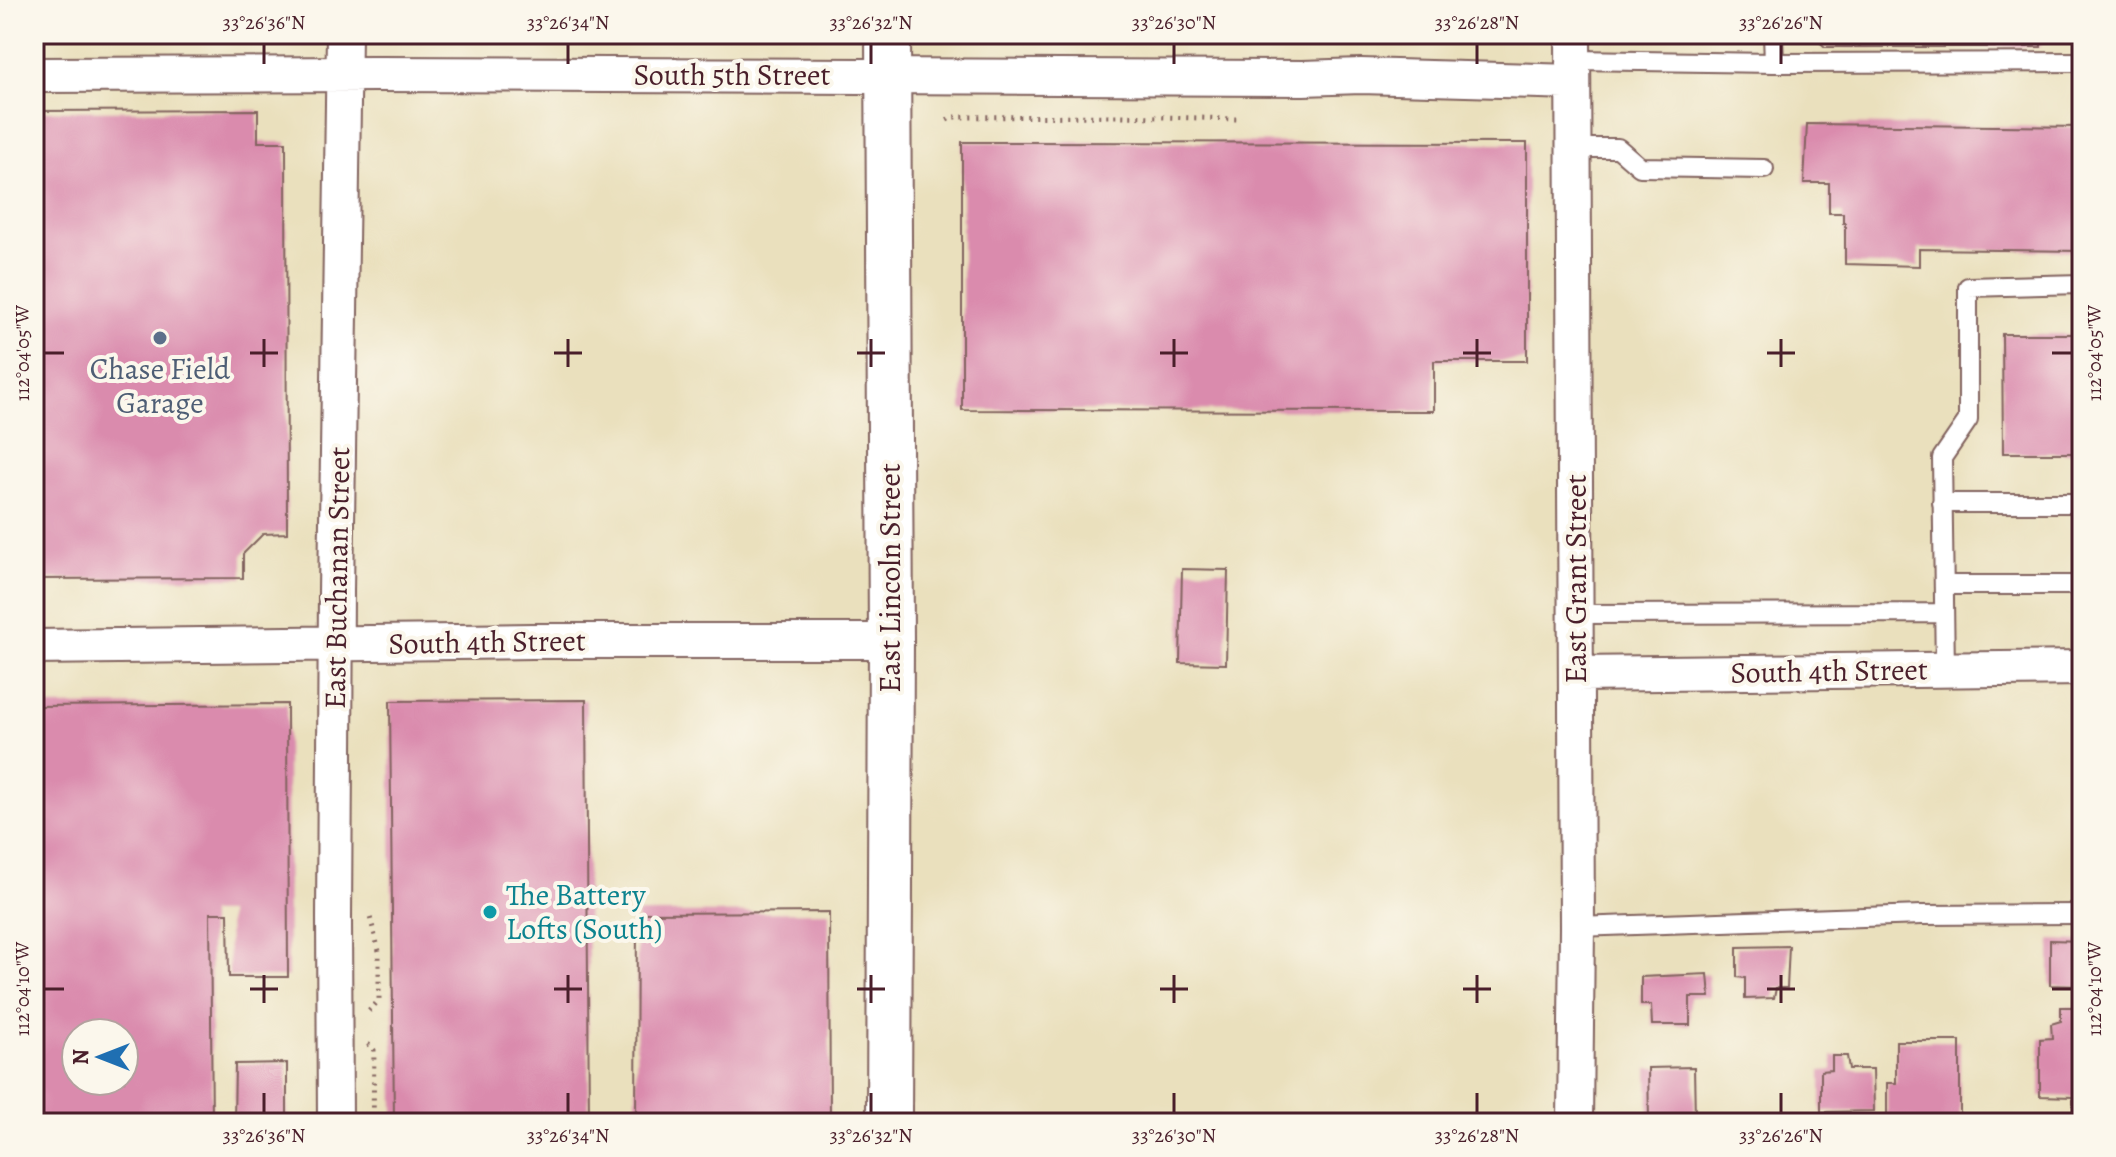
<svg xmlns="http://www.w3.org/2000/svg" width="2116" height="1157" font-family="Alegreya,serif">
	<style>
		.building { fill: #da8bad; fill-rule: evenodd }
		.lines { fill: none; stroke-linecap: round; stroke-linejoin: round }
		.lane-casing { stroke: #82635e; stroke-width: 22 }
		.street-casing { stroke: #82635e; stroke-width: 38 }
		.secondary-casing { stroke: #82635e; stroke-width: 48 }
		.path { stroke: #82635e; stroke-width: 5; stroke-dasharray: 2 6; stroke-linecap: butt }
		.lane { stroke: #fff; stroke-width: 18 }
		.street { stroke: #fff; stroke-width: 34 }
		.secondary { stroke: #fff; stroke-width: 44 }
		.ticks { fill: none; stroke: #4a1f2b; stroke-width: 3 }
		.service-dot { fill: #5c6f8a; stroke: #fbf7ec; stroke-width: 3 }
		.culture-dot { fill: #0f9aa8; stroke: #fbf7ec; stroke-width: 3 }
		.labels { text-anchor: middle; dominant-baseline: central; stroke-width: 8; stroke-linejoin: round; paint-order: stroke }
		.street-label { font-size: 30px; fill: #4a1f2b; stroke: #fbf7ec }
		.service-label { font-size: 30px; fill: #4e5e75; stroke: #fbf7ec }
		.culture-label { font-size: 30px; fill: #0d838f; stroke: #fbf7ec; text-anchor: start }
		.neatline { fill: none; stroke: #4a1f2b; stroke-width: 3 }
		.ticks-label { font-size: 20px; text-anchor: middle; fill: #4a1f2b }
	</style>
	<rect width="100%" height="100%" fill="#fbf7ec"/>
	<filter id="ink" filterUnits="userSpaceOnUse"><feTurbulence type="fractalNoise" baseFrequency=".0125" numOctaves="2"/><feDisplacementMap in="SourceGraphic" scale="16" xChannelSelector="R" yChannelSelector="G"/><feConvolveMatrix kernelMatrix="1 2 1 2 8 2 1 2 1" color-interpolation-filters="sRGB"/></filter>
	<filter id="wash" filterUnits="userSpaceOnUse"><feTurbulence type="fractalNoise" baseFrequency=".006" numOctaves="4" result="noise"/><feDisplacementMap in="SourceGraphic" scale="32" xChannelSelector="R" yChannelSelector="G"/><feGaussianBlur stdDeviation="1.8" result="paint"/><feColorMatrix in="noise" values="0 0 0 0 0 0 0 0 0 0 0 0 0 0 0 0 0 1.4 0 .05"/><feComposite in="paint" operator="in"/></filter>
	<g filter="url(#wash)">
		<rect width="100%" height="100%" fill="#eae0bd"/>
		<g id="blocks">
			<!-- building -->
			<path class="building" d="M1811,34H2041V47H1825Z
				M258,110V142H286L287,533L263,534L243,554V578L34,579V111Z
				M1807,124L2082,127V251L1919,249V266L1845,264V223H1843V213H1829V183H1804Z
				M962,142L1527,143V361H1434V411L962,410Z
				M2002,334H2082V453H2003Z
				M1182,569L1228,570L1226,664L1180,663Z
				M586,700L589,1123H394L390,701Z
				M287,704L288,977H229L228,913H210L212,1123H34V706ZM76,1033H124V1081H76Z
				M829,912L830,1123H636L637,913Z
				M2050,940L2082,941V986L2050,985Z
				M1789,946L1787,988H1776L1774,998L1745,999V978L1737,977V947Z
				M1708,974L1710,997H1690V1025H1652L1651,1005H1641V977Z
				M2061,1007H2082V1110H2073V1097L2040,1096V1039L2052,1038L2051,1024L2061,1021Z
				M1896,1041H1960V1123H1903V1118H1887V1083H1896Z
				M1832,1056H1847L1849,1069H1873L1874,1111L1821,1112V1071L1832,1070Z
				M287,1063V1123H234L235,1064Z
				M1694,1067L1695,1118L1649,1119L1648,1068Z"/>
		</g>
	</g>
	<g filter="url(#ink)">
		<use href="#blocks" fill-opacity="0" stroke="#82635e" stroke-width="2"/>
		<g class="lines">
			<!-- lane casing -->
			<g class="lane-casing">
				<path id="lane" d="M1573,60L1774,63L1773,34
					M1774,63L2082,62
					M1574,148H1618L1640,167L1764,169
					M1942,503H2082
					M1944,585H2082
					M1576,614L1944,613
					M1945,670L1942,458L1968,420V287L2082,284
					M1577,927L1922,915L2082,914"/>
			</g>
			<!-- street casing -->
			<g class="street-casing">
				<path id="street" d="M1573,34L1577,927L1575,1123
					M34,75L377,74L1303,78L1361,76L1573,82
					M34,647L532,641H891
					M1577,674L2082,668
					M335,1123L334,918L336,592L344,34"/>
			</g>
			<!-- secondary casing -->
			<g class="secondary-casing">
				<path id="secondary" d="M888,34L891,641L889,1123"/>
			</g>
			<!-- path -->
			<path class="path" d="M1087,34L1115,36
				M965,35L1002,34
				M947,120L953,117L1122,116L1238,119
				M369,1011L379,1000V951L370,917
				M368,1044L374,1050L373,1123"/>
			<!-- lane -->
			<use href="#lane" class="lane"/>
			<!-- street -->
			<use href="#street" class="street"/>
			<!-- secondary -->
			<use href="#secondary" class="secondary"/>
		</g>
	</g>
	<!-- ticks -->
	<path class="ticks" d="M264,44V64M568,44V64M871,44V64M1174,44V64M1477,44V64M1781,44V64M264,339V367M568,339V367M871,339V367M1174,339V367M1477,339V367M1781,339V367M44,353H64M250,353H278M554,353H582M857,353H885M1160,353H1188M1463,353H1491M1767,353H1795M2052,353H2072M264,975V1003M568,975V1003M871,975V1003M1174,975V1003M1477,975V1003M1781,975V1003M44,989H64M250,989H278M554,989H582M857,989H885M1160,989H1188M1463,989H1491M1767,989H1795M2052,989H2072M264,1093V1113M568,1093V1113M871,1093V1113M1174,1093V1113M1477,1093V1113M1781,1093V1113"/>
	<!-- markers -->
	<circle class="service-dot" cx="160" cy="338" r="8"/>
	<circle class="culture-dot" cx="490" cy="912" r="8"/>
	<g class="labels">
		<!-- street labels -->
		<g class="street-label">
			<text x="732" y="75">South 5th Street</text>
			<text transform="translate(337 578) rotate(-89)">East Buchanan Street</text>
			<text transform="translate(890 578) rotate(-90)">East Lincoln Street</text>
			<text transform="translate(1576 579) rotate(-90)">East Grant Street</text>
			<text transform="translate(487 642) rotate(-1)">South 4th Street</text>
			<text transform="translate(1829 671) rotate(-1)">South 4th Street</text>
		</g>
		<!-- service labels -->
		<g class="service-label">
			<text x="160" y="369">Chase Field<tspan x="160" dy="34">Garage</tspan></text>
		</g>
		<!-- culture labels -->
		<g class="culture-label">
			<text x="506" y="895">The Battery<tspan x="506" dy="34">Lofts (South)</tspan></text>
		</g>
	</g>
	<!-- margin -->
	<rect width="2116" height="1157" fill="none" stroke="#fbf7ec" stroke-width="88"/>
	<!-- north arrow -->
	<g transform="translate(100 1057) rotate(270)"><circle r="38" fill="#fbf7ec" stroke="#b4a19f" stroke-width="2"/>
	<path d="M0-6L14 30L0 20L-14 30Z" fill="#1f6fb2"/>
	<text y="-12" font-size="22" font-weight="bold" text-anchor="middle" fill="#4a1f2b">N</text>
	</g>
	<rect x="44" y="44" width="2028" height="1069" class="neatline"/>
	<g class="ticks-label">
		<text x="264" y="29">33°26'36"N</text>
		<text x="568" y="29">33°26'34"N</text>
		<text x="871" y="29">33°26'32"N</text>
		<text x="1174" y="29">33°26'30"N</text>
		<text x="1477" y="29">33°26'28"N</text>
		<text x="1781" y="29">33°26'26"N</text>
		<text transform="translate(2094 353) rotate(-90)" y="7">112°04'05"W</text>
		<text transform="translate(22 353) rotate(-90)" y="7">112°04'05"W</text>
		<text transform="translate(2094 989) rotate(-90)" y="7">112°04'10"W</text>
		<text transform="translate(22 989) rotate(-90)" y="7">112°04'10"W</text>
		<text x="264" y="1142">33°26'36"N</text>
		<text x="568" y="1142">33°26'34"N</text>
		<text x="871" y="1142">33°26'32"N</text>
		<text x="1174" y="1142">33°26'30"N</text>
		<text x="1477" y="1142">33°26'28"N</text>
		<text x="1781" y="1142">33°26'26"N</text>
	</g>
</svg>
